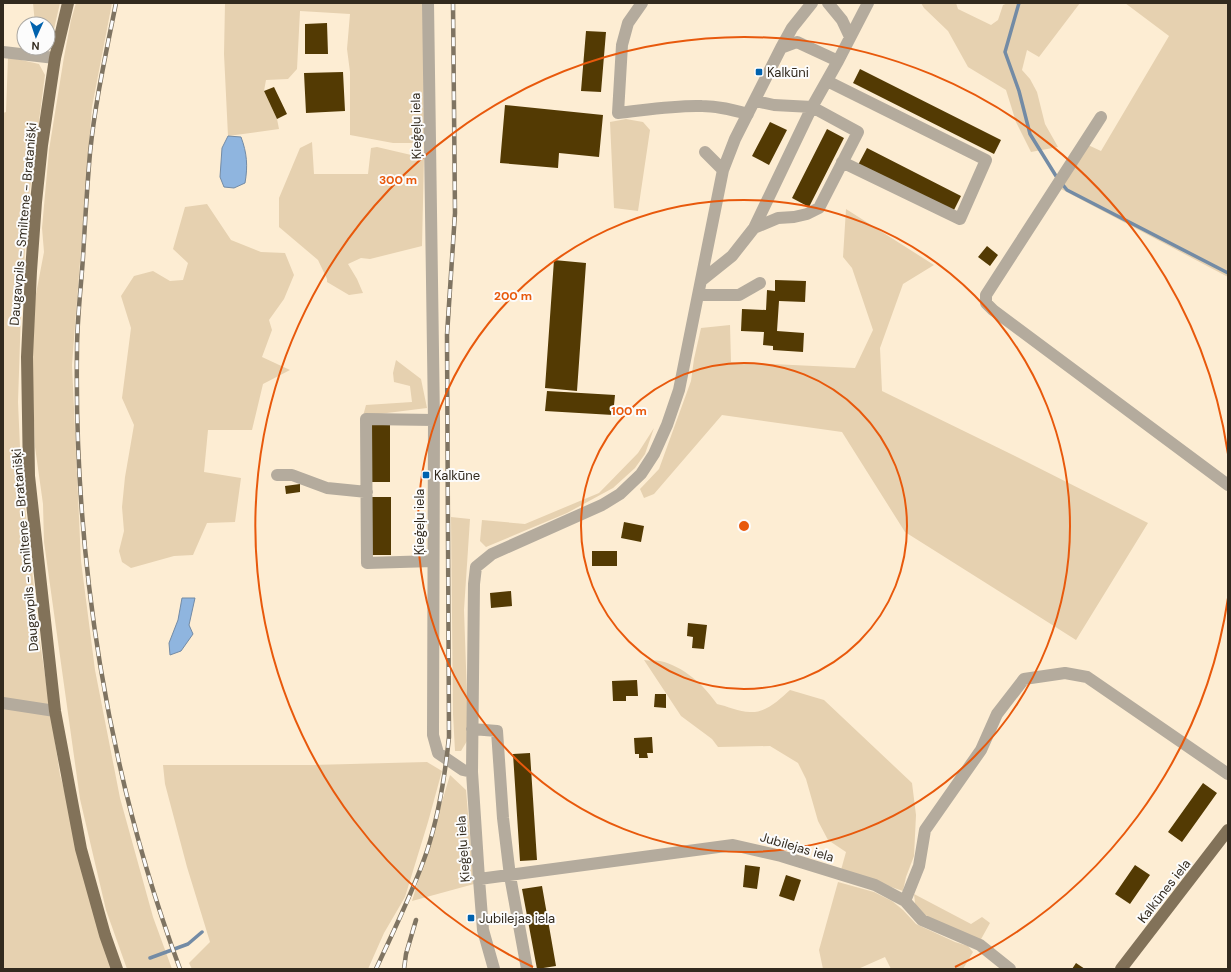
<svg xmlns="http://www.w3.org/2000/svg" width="1231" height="972" font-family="'DM Sans',sans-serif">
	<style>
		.green { fill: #e6d1b0 }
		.water { fill: #8fb5df; stroke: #738ba5 }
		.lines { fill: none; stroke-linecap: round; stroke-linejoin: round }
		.stream { stroke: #738ba5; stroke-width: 3.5 }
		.building { fill: #533a03 }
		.minor { stroke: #b4ab9d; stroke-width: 12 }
		.major { stroke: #827259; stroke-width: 12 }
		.rail-casing { stroke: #7f7462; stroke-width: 4.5 }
		.rail { stroke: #fcfcfc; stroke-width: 3; stroke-dasharray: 9; stroke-linecap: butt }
		.ring { fill: none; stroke: #e8590c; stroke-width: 2 }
		.poi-dot { fill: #0062ae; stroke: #fcfcfc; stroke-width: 1.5 }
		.labels { text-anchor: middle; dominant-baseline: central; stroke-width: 4; stroke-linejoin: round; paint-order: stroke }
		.poi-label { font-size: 13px; fill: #322a1e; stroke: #fcfcfc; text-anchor: start }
		.street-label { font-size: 13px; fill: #322a1e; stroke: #fcfcfc }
		.centre { fill: #e8590c; stroke: #fcfcfc; stroke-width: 2 }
		.ring-label { font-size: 12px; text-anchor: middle; font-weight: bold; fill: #e8590c; stroke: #fcfcfc; stroke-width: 4; stroke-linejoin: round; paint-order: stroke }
	</style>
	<rect width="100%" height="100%" fill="#fdedd3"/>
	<!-- green -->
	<path class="green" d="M33,3H60L51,42L48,45V24H35Z
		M76,3H112L92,107L72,365L81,561L95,670L120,798L153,917L172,969H127L106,910L80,799L44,542L43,504L35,447L32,366L35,299L44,252L42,228L49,150L64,57L71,20Z
		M225,3H423L424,134L421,143H393L350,135V72L347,49L350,14L300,11L297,69L288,79L266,80L264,91L277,119L279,129L228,136L224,54Z
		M921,3H956L958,9L991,25L998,20L1003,5L1008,3H1080L1039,57L1027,50L1022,70L1030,79L1037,92L1045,124L1058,147L1031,152L1016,122L1006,90L968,67L948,31L924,8Z
		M1125,3H1228V277L1061,189L1088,145L1101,151L1169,36Z
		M8,57L39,64L45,75L28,205L21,312L18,402L21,470L40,642L60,775L115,969H3V113L6,112Z
		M626,119L643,122L650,130L638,211L614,208L610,122Z
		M312,142L314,174H368L371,148L377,147L424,158L422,246L370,259L361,258L348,264L357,279L363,293L349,295L327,282V279L318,260L279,227V198L300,148Z
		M207,204L231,240L261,252L285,253L294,275L284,299L269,320L272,330L262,357L290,370L263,384L252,430H208L204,472L241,478L235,522L207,523L193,555L174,556L131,568L122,562L119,551L124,531L122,507L125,477L134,425L122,398L131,328L121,296L134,276L153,271L170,281L183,280L188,263L173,249L185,207Z
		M846,209L934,265L903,284L880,348L882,391L1015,456L1148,523L1076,640L905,532L842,432L722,415L654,494L644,498L640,489L659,469L691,381L694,359L701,328L730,325L731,362L855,368L873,330L852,268L843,257Z
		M396,360L421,379L427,408L363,416L366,405L412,402L410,386L394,382L393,373Z
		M654,428L645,454L635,468L613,488L567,513L486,547L480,541L482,520L525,524L599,493L638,453Z
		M451,517L470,519L464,610L468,724L467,741L461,751H455L453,714Z
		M644,660C650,661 655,660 660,661C683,666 704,685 717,704C727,706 739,712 750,712C766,713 779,700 790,690L824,700L912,783L916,815L914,856L906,877L903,891L841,870L846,852L828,840L818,821L806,779L798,763L770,746L718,747L712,739L681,716Z
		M427,762L442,771L428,822L405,897L384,933L368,969H192L189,963L210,942L187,867L165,784L163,765H312Z
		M450,775L466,790L474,884L412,901Z
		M838,882L874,892L892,901L903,910L916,924L955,942L968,946L973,952L963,969H891L885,957L858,969H823L819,950Z
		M914,894L971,924L982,917L990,923L980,941L916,911Z"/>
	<!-- water -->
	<path class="water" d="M228,136L241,137C247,153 248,166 245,183L234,188L224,187L220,177L222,148Z
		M182,598H195L189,625L193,634L181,651L170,655L169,643L178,620Z"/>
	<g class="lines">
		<!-- stream -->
		<path class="stream" d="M1019,3L1005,52L1019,91L1030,134L1056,176
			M1063,185L1067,190L1228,273
			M150,958L188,944L202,932"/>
	</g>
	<!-- building -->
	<path class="building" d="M327,23L328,54H305V24Z
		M586,31L606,32L601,92L581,91Z
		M860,69L1001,140L994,154L853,83Z
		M343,72L345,111L306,113L304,73Z
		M274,87L287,114L277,119L264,91Z
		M505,105L603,115L599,157L559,153L558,168L500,163Z
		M770,122L787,130L769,165L752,156Z
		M827,129L844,138L809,207L792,198Z
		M867,148L961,196L953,212L858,165Z
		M987,246L998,255L990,266L978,257Z
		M554,260L586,263L577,391L545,388Z
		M775,280L806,281L805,302L779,301L777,331L804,333L803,352L773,350V346L763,345L764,332L741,331L742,309L766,310L767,290L775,291Z
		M547,391L615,395L613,415L545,411Z
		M370,424H390V482H371Z
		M300,484V492L286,494L285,486Z
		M371,497H391V555H371Z
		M624,522L644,526L641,542L621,538Z
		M592,551H617V566H592Z
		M511,591L512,606L491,608L490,593Z
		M688,623L707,625L704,649L692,648L693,637L687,636Z
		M637,680L638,696H626V701H613L612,681Z
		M655,694H666V708L654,707Z
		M652,737L653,753H647L648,758H639V754H635L634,738Z
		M530,753L537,860L520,861L513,754Z
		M1203,783L1217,793L1182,842L1168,832Z
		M745,865L760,867L757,889L743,887Z
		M1135,865L1150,875L1130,904L1115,894Z
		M786,875L801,880L794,901L779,896Z
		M542,886L556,966L537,969L522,889Z
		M1076,963L1085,969H1072Z"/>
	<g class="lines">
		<!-- minor -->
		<path class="minor" d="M428,3L434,420L433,735L438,753L463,770L472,772L479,879L483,930L494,969
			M642,3L628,23L622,45L618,113C646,110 674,105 702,106C718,106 733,110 748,114
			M828,3L842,20L850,37
			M781,48L792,28L812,3
			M3,52L55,58
			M838,61L868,3
			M827,81L986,160L960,219L842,162
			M1101,117L986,295V303L993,310L1228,485
			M705,152L723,170
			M702,280L732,256L754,228L812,107L858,132L819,208L807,214L794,217L778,218L754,228
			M699,295H739L760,283
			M277,475H292L327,488L367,492
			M433,561L367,563L366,419L434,420
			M3,703L55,711
			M472,729L497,731L503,818L510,876L527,969
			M472,772L474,584L476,567L492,554L602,505L620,494L641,474L654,454L667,425L679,390L723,170L735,139L781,48L797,42L838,61L812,107L774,105L755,101
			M479,879L733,845L781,856L875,885L905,901L922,920L980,945L1010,969
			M905,901L919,866L925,830L981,750L997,714L1024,679L1065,673L1087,677L1228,774"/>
		<!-- major -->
		<path class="major" d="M68,3L55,58L42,145L36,202L31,271L27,357L29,476L55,711L81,849L105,935L117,969
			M1121,969L1228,830"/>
		<!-- rail casing -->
		<g class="rail-casing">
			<path id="rail" d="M116,3C106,53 95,103 90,153C87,188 85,222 83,257C81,288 77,319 77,350C74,559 107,772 180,969
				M376,969C394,930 413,892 427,851C439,814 445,776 449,737L447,335L455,213L453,3
				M404,969L406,954L416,920"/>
		</g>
		<!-- rail -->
		<use href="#rail" class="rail"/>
	</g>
	<!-- distance rings -->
	<g class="ring">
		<circle cx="744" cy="526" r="163"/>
		<circle cx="744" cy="526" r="326"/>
		<path d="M1228 598A489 489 0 0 1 955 967M533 967A489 489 0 1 1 1228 454"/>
	</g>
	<!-- markers -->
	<g class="poi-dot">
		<rect x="755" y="68" width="8" height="8" rx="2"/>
		<rect x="422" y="471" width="8" height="8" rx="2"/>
		<rect x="467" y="914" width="8" height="8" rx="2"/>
	</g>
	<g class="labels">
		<!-- poi labels -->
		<g class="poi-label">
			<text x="767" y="72">Kalkūni</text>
			<text x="434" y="475">Kalkūne</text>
			<text x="479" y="918">Jubilejas iela</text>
		</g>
		<!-- street labels -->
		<g class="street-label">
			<text transform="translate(416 126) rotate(-91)">Ķieģeļu iela</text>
			<text transform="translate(23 224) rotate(-85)">Daugavpils - Smiltene - Bratanišķi</text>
			<text transform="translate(419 522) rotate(-90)">Ķieģeļu iela</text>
			<text transform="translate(25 550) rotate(-95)">Daugavpils - Smiltene - Bratanišķi</text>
			<text transform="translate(797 847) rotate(16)">Jubilejas iela</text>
			<text transform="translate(463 849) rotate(-94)">Ķieģeļu iela</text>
			<text transform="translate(1164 891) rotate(-52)">Kalkūnes iela</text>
		</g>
	</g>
	<circle cx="744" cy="526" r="6" class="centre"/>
	<g class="ring-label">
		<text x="398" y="184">300 m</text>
		<text x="513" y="300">200 m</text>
		<text x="629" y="415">100 m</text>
	</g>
	<!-- border -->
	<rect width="1231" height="972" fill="none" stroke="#322a1e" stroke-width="8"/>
	<!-- north arrow -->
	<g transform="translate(36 36) rotate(183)"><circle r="19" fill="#fcfcfc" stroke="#aba8a3"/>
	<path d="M0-3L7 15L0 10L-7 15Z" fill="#0062ae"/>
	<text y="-6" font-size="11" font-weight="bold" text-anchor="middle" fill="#322a1e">N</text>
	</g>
</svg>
